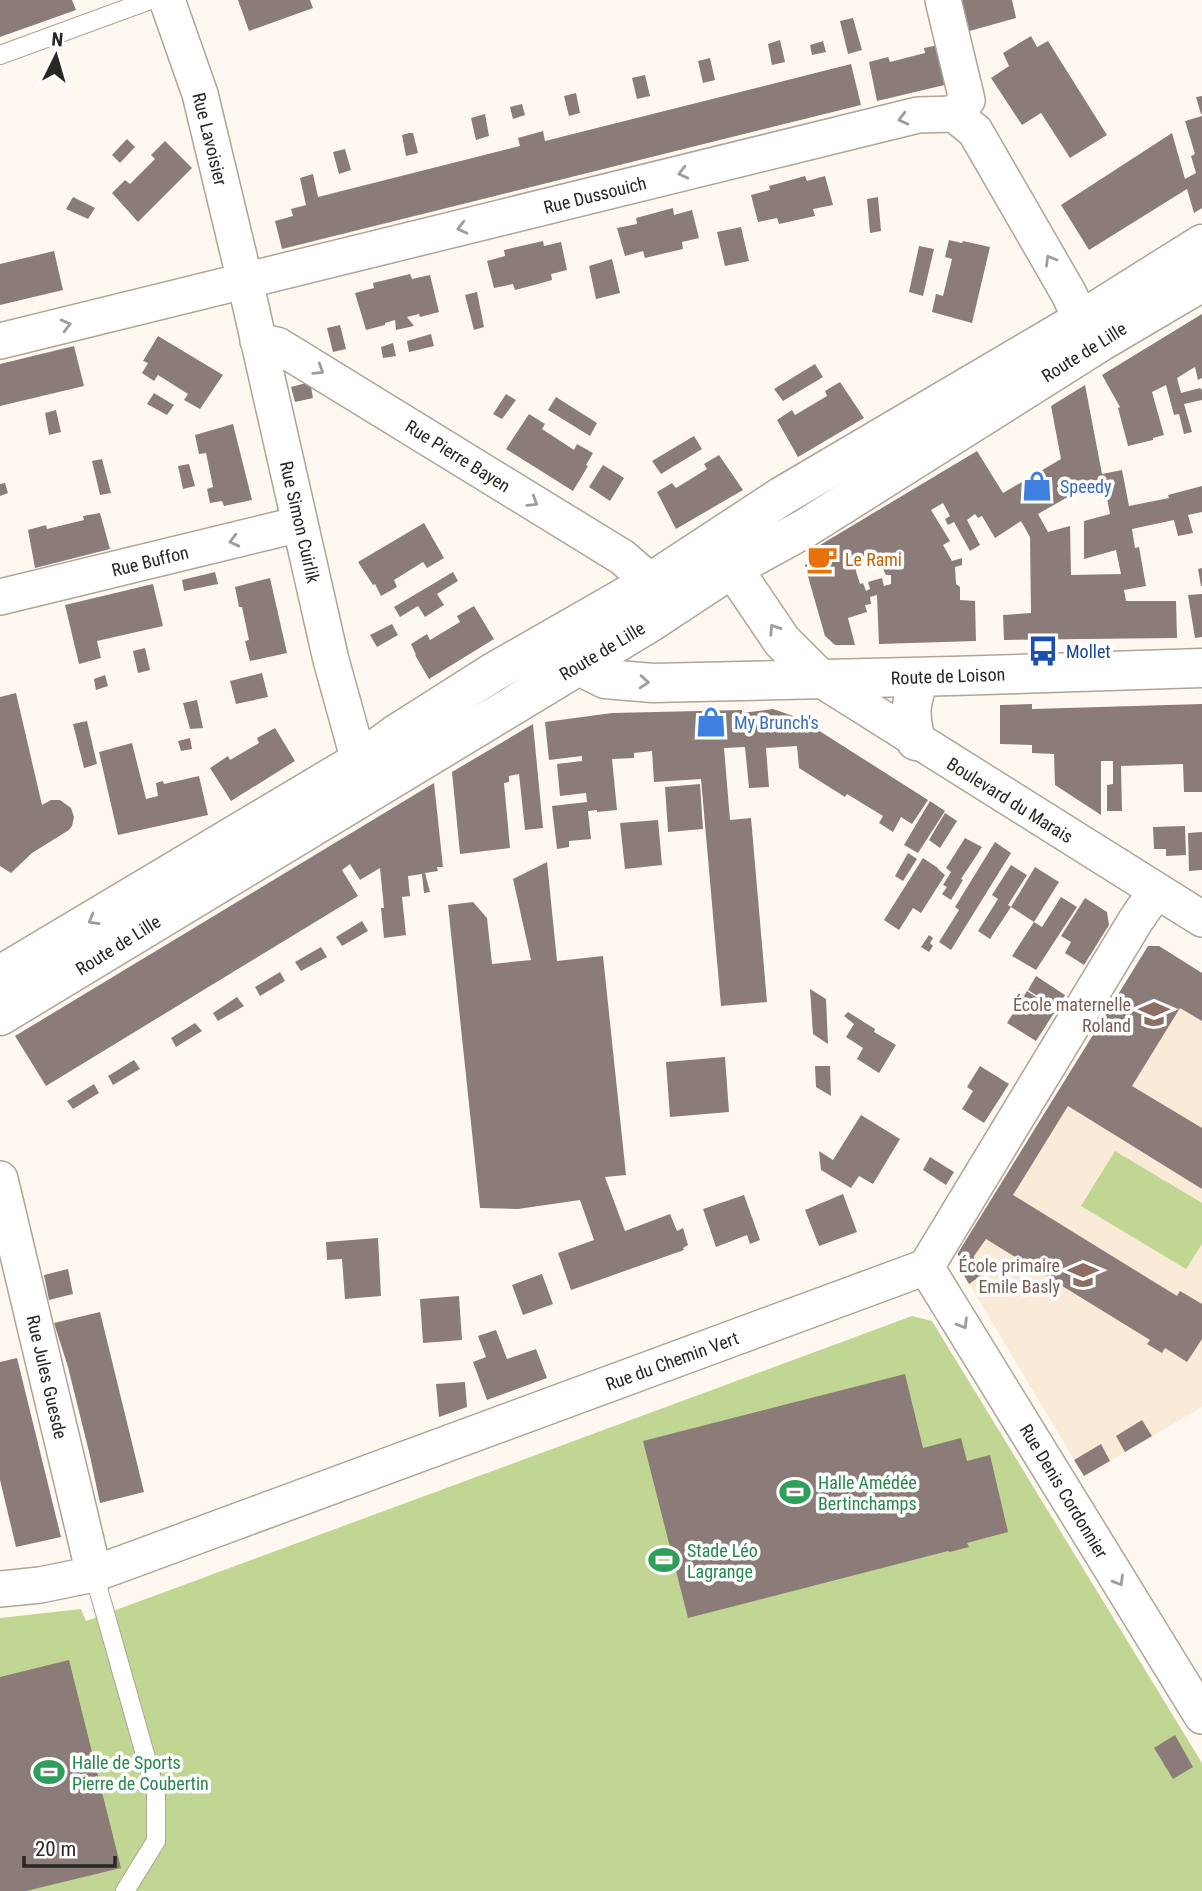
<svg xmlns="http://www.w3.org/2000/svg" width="1202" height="1891" font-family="'Roboto Condensed',sans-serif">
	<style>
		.built { fill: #faead8 }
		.garden { fill: #c1d692 }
		.building { fill: #8b7c79; fill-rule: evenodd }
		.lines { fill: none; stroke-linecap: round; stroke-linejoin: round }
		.lane-casing { stroke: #aea499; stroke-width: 20 }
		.street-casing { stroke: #aea499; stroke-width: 38 }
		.secondary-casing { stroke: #aea499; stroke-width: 41 }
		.lane { stroke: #fff; stroke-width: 18 }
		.street { stroke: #fff; stroke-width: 35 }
		.secondary { stroke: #fff; stroke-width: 38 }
		.oneway { stroke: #9f9d9c }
		.labels { text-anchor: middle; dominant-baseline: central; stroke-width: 7; stroke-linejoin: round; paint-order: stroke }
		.street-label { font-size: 18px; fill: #2a2622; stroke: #fff }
		.shop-label { font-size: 18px; fill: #366cbe; stroke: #fff; text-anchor: start }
		.food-label { font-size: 18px; fill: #c56008; stroke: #fff; text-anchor: start }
		.transit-label { font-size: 18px; fill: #164399; stroke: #fff; text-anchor: start }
		.education-label { font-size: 18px; fill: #785e54; stroke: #fff; text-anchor: end }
		.leisure-label { font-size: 18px; fill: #27864d; stroke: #fff; text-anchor: start }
	</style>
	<rect width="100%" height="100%" fill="#fff8f1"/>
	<!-- built -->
	<path class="built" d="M1148,946H1159L1202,973V1407L1084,1476L958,1265V1253Z"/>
	<!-- garden -->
	<path class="garden" d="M1115,1151L1202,1203V1244L1186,1269L1081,1206Z
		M912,1316L932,1321L1202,1763V1891H0V1618L81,1609L86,1621Z"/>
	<!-- building -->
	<path class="building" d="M0,0H72L76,10L0,37Z
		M238,0H310L313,8L249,31Z
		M958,0H1012L1016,18L966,32Z
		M853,18L862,50L848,54L840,21Z
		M1031,36L1037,47L1048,41L1107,135L1070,158L1041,113L1022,125L991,78L1009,66L1003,53Z
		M780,40L785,62L772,65L768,44Z
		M823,41L826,52L812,55L810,45Z
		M944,44L953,83L877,101L869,62L888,57L890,62L925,53L924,48Z
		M710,58L715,80L703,83L698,61Z
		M851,64L861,105L282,249L275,221L293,216L291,209L306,205L300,178L313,174L318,197L520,146L518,138L543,131L545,141Z
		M645,75L650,96L637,99L632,78Z
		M576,93L580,113L569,116L564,96Z
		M1202,96V114H1201L1196,97Z
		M522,104L525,115L513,119L510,107Z
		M485,114L489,136L476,140L471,118Z
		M1202,116V208L1194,213L1187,189L1089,250L1061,205L1172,133L1185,179L1196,173L1191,156L1195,154L1185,121Z
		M409,133H413L418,153L406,156L402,135Z
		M127,139L135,147L120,163L112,155Z
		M165,141L192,168L138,222L112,193L125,180L130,184L155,159L151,155Z
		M345,149L351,170L339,174L333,152Z
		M805,176L807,181L825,176L833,205L813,209L815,216L779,224L777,218L758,222L751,195L770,190L769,186Z
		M73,197L95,208L88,219L66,209Z
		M878,197L881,231L870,233L867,199Z
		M673,208L674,215L692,210L699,238L682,242L683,249L670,252L645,258L643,251L625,256L617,228L637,224L636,218Z
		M741,227L749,261L725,266L717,232Z
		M949,240L962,243L963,241L990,247L972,323L932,312L936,294L943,296L952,259L945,257Z
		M543,241L544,246L561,242L567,270L551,274L552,280L538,284L515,290L513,284L494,288L487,261L505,256L504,250Z
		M919,246L934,249L923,296L909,292Z
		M54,251L63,290L0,305V264Z
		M612,259L620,293L596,299L589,266Z
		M410,274L412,279L430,275L439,312L420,317L419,314L407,317L414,326L396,330L395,320L385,323V325L366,330L355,293L374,288L373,283Z
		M477,292L484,327L474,330L465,295Z
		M1202,314V378L1198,380L1195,367L1177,378L1181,393L1200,388L1202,390V400L1184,404L1192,432L1184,434L1179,414L1174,415L1166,385L1152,392L1164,435L1153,438V440L1128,446L1118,408L1120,407L1102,375Z
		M340,325L346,349L333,352L327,328Z
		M431,334L434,346L409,352L407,341Z
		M158,336L223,375L200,409L184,400L188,394L158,375L154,381L142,373L148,363L143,361Z
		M393,343L396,356L383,358L381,347Z
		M74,346L84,386L0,406V364Z
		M815,364L823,377L783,401L774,389Z
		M310,382L313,398L295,402L291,387Z
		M840,382L864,418L798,457L777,420L792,410L795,415L827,396L825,391Z
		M1085,385L1102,474L1122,470L1129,506L1169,498L1168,495L1202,486V512L1188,515L1193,533L1178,536L1174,520L1132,529L1135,548L1139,547L1146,586L1124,590L1126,601H1176L1177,638L1004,640L1003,615L1031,613L1030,537L1021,521L995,538L982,516L978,518L975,514L967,520L980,545L970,551L954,522L948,525L945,519L950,516L943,503L931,510L950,541L943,545L952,561L962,558V565L955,567L956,584L960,587V600L975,601L976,641L879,644L877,595L870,597L871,604L865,605L867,612L848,618L855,645H835L825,636L805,566L810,551L977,451L1003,493L1061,459L1051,406ZM1103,477L1110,514L1084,521V559L1116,550L1121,574L1071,575L1070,526L1048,532L1038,514ZM878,559L886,575H891V584L884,586L882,578L868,582L870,589L866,591L863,583L860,584L855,568Z
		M154,393L174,405L167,415L147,404Z
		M506,394L516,400L502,419L493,414Z
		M556,397L597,423L590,436L548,410Z
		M56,410L61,432L49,435L45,413Z
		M529,414L545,424L542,429L574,450L577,444L593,453L586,465L588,466L573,491L506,449Z
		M233,424L252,500L224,506L222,501L210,503L207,489L213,487L206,453L199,454L195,435Z
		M694,436L702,449L661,474L652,461Z
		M719,455L743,490L676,529L657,492L672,483L676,488L707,469L704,464Z
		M102,459L111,493L100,495L92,461Z
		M189,464L195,486L183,489L178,466Z
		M603,465L624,478L610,501L589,487Z
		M5,483L8,493L0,496V484Z
		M100,513L110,549L35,568L28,530L46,525L47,529L84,520L83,516Z
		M424,523L444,558L427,568L423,562L394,580L397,587L381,596L375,584L373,585L358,562Z
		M1202,568V586H1201L1198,569Z
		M215,572L218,584L184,591L182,580Z
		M453,572L458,581L437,594L444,605L425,617L418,606L400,617L394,607Z
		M270,578L287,653L250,661L245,641L249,640L242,607H239L235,587Z
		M153,584L163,626L97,641L101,658L79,664L65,605Z
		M1202,594V637L1195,638L1188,595Z
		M474,606L494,639L429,679L415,655H416L411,644L427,634L430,640L460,622L457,616Z
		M392,624L398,635L377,647L370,635Z
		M145,648L150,670L138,673L133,651Z
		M262,673L268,697L236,704L230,681Z
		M105,675L108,686L96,690L94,679Z
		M16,693L42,805L51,800H60L71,808L74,817L72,826L69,830L32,853L11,873L0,866V697Z
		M197,700L203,728L190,729L183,703Z
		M1032,704V709L1202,704V792H1184L1183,764L1121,766L1122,811H1107V785L1113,784V761H1101V815L1055,785L1054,754L1032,753V745L1000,744V705Z
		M773,709L799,718L928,800L912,824L901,817L893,832L879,823L883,816L847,794L845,797L799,768L797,746L766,748L769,787L749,788L745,747L724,748L730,820L751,818L767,1002L721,1006L701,779L654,782L652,751L634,753V758L612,759L617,810L597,812V810L588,811L591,839L569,841V847L557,849L552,806L587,802L586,793L560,796L557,764L582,761V756L549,760L545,722L612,713L742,710V713Z
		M87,721L97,764L84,768L73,724Z
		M533,724L543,828L525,830L519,774L509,776V782L504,783L510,848L460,854L452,772Z
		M275,728L295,761L231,801L210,768L228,756L230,760L259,743L257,738Z
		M190,738L192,749L181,751L178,741Z
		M132,743L146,799L158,796L156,783L163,781L164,784L199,776L208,815L118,835L99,752Z
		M434,783L443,867H437L438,871L425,873L430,892L424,893L422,874L408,876L410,896L402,897L406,935L384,938L381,908H384L380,868L360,880L350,864L342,870L358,896L46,1086L15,1036Z
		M700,784L703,829L668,832L665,787Z
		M930,801L945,811L918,853L904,845Z
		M945,813L957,821L940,848L929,840Z
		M658,820L662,865L625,869L620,823Z
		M1185,826L1186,855L1166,856V849H1154L1153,827Z
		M1202,832V870L1189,871L1188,833Z
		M965,838L982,847L961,879L963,880L951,900L942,894L947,887L943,885L951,872L946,868Z
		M995,842L1011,853L951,950L939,942L959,910L955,907Z
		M908,853L917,859L903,881L895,876Z
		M923,858L938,868V869L945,875L921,913L913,908L899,930L884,920Z
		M547,862L557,961L603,956L626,1175L605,1177L625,1231L670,1214L677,1231L683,1228L688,1245L683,1248L684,1250L571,1290L558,1253L594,1240L580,1200L518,1209L480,1208L448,905L473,902L487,918L492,964L531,960L513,879Z
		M1011,865L1027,875L1008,905L1011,907L1035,867L1059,882L1034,922L1011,907L990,939L978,931L998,899L992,895Z
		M1061,897L1077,907L1036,970L1012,956L1034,922L1042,927Z
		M1085,898L1107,912L1109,925L1084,965L1065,953L1071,942L1061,936Z
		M362,921L368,931L342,946L336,937Z
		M929,935L933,938L930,943L933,946L929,952L921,947Z
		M1148,946H1159L1202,973V1021L1180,1008L1132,1086L1202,1128V1189L1068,1106L1013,1195L1177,1296L1180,1291L1202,1304V1339L1187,1362L1165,1348L1162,1353L1147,1344L1150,1340L986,1239L974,1256V1264L982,1275L969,1284L958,1265V1253Z
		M321,947L327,957L301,971L295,962Z
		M280,972L285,981L260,996L255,987Z
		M1036,976L1065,995L1057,1008L1028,990Z
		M810,989L826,999L828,1044L813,1034Z
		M1027,991L1056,1010L1036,1041L1007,1023Z
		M237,997L244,1006L218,1021L213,1013Z
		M848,1012L875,1029L874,1032L896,1045L879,1073L857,1059L863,1048L846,1037L854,1024L844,1016Z
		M195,1023L202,1031L176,1047L171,1038Z
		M725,1057L729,1112L670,1117L666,1062Z
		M134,1060L140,1069L113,1085L108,1076Z
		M815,1066H830L831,1096L816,1087Z
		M980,1066L1009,1084L984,1123L962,1109L973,1091L967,1087Z
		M94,1084L99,1093L73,1109L67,1101Z
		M861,1115L900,1139L873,1184L859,1176L851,1188L821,1170L819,1151L833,1160Z
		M930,1157L954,1172L946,1185L923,1170Z
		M843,1194L857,1232L819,1246L805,1210Z
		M744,1195L760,1240L750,1244L747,1235L716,1247L703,1209Z
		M378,1238L381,1296L345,1299L342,1259L327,1260L326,1242Z
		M68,1269L73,1294L49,1300L44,1275Z
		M542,1274L553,1304L523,1315L512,1285Z
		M459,1296L462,1340L423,1343L420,1299Z
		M100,1312L144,1492L100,1503L90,1456L68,1367L54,1323Z
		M496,1330L507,1359L536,1349L547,1378L487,1400L473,1362L486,1357L478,1336Z
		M17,1358L61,1537L16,1547L0,1480V1362Z
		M905,1374L923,1448L961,1438L967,1461L990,1455L1008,1532L967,1543L969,1547L950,1552L948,1551L688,1618L643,1441Z
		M465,1382L467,1407L439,1417L436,1384Z
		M1142,1420L1152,1436L1125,1452L1116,1436Z
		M1101,1444L1110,1461L1084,1476L1074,1460Z
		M69,1660L121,1868L26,1891H0V1677Z
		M1175,1735L1193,1767L1173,1779L1154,1748Z"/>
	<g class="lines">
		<!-- lane casing -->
		<g class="lane-casing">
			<path id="lane" d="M0,55L150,0
				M94,1574L156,1793V1841L125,1891"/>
		</g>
		<!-- street casing -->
		<g class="street-casing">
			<path id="street" d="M167,0L200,94L245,281L331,660L359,761
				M943,0L967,100L954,114
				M0,341L918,115L954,114L975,131L1069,294L1081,320
				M258,341L277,345L622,557L651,582
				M0,597L300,524
				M820,679L1202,919
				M0,1179L94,1574
				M926,1267L1202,1716
				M0,1589L40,1585L94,1574L926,1267L1136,920L1156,891"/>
		</g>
		<!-- secondary casing -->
		<g class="secondary-casing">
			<path id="secondary" d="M719,548L782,641L820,679
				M579,666L605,679L653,683L952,676L1202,668
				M916,741C909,713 910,704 920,677
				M0,975L359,761L396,734L492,673L651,582L782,496L1081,320L1202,244
				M0,1016L651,622L733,568L804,529L1102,341L1202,282"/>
		</g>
		<!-- lane -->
		<use href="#lane" class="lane"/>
		<!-- street -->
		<use href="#street" class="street"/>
		<!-- secondary -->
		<use href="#secondary" class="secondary"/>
	</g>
	<!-- one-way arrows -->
	<defs><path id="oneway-chevron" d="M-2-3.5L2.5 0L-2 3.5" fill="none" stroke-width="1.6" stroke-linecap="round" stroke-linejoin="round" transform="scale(1.75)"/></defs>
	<g class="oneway">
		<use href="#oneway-chevron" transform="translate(903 119) rotate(166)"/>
		<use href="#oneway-chevron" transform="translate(683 173) rotate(166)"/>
		<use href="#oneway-chevron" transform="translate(462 228) rotate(166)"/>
		<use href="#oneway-chevron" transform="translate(1050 260) rotate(-120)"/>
		<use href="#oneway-chevron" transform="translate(66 325) rotate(-14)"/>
		<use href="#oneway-chevron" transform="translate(319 370) rotate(32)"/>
		<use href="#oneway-chevron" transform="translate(533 502) rotate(32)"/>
		<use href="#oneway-chevron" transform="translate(234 541) rotate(166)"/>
		<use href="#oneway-chevron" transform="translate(774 629) rotate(-123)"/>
		<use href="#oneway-chevron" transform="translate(644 682) rotate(4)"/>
		<use href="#oneway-chevron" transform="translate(93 920) rotate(150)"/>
		<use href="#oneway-chevron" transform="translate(963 1324) rotate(59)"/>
		<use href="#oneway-chevron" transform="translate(1119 1581) rotate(59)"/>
	</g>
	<!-- icons -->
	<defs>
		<g id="shop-bare" transform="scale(2.415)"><path d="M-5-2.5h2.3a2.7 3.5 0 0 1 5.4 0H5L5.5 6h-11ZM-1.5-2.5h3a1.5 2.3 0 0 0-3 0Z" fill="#3f7fe0" stroke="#fff" stroke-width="2.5" paint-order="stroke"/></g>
		<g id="cafe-bare" transform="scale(2.415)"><path d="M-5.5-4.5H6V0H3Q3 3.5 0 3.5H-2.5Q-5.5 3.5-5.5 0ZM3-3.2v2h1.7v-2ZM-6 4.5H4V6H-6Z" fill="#e8710a" stroke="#fff" stroke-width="2.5" paint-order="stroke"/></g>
		<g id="bus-bare" transform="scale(2.415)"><path d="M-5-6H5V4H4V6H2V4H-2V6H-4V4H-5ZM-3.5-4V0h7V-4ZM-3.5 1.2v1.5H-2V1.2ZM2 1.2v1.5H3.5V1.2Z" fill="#1a4fb4" stroke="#fff" stroke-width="2.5" paint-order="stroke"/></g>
		<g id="school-bare" transform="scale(2.415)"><path d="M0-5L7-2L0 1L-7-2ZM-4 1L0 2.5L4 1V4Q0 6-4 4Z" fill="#8d6e63" stroke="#fff" stroke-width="2.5" paint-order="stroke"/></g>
		<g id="stadium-bare" transform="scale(2.415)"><path d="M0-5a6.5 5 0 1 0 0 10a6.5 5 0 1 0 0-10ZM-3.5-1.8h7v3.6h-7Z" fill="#2e9e5b" stroke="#fff" stroke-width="2.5" paint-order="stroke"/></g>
	</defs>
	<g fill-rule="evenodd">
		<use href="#shop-bare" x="1037" y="486"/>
		<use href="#cafe-bare" x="822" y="559"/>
		<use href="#bus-bare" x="1043" y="651"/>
		<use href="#shop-bare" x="711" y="722"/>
		<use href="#school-bare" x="1154" y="1014"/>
		<use href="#school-bare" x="1083" y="1275"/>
		<use href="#stadium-bare" x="795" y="1492"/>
		<use href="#stadium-bare" x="664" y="1560"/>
		<use href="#stadium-bare" x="49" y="1772"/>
	</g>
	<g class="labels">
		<!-- street labels -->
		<g class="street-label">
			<text transform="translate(210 139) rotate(76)">Rue Lavoisier</text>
			<text transform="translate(595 195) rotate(-14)">Rue Dussouich</text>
			<text transform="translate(1084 352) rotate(-32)">Route de Lille</text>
			<text transform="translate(458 456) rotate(32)">Rue Pierre Bayen</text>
			<text transform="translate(300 522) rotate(77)">Rue Simon Cuirlik</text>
			<text transform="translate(150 561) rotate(-14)">Rue Buffon</text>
			<text transform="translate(602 651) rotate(-31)">Route de Lille</text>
			<text transform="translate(948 676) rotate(-2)">Route de Loison</text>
			<text transform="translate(1010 800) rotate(32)">Boulevard du Marais</text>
			<text transform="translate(118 945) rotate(-32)">Route de Lille</text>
			<text transform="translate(672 1361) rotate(-20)">Rue du Chemin Vert</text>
			<text transform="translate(47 1377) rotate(77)">Rue Jules Guesde</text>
			<text transform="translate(1064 1491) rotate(59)">Rue Denis Cordonnier</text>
		</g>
		<!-- shop labels -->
		<g class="shop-label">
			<text x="1060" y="486">Speedy</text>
			<text x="734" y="722">My Brunch's</text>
		</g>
		<!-- food labels -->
		<g class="food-label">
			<text x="845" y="559">Le Rami</text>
		</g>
		<!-- transit labels -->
		<g class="transit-label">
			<text x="1066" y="651">Mollet</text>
		</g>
		<!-- education labels -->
		<g class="education-label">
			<text x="1131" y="1004">École maternelle<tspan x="1131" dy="21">Roland</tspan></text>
			<text x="1060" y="1265">École primaire<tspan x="1060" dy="21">Emile Basly</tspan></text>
		</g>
		<!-- leisure labels -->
		<g class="leisure-label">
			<text x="818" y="1482">Halle Amédée<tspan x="818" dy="21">Bertinchamps</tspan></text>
			<text x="687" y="1550">Stade Léo<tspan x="687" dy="21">Lagrange</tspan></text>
			<text x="72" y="1762">Halle de Sports<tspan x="72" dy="21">Pierre de Coubertin</tspan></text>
		</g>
	</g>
	<!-- north arrow -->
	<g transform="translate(56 56) rotate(5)" stroke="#ffffff" stroke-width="5" paint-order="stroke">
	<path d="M0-5L12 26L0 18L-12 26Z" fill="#2a2622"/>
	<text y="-10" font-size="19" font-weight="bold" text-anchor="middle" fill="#2a2622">N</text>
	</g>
	<!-- scale -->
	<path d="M24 1856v10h91v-10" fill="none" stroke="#2a2622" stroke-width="3.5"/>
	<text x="35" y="1856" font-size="21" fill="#2a2622" stroke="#ffffff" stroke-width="5" paint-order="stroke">20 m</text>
</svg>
